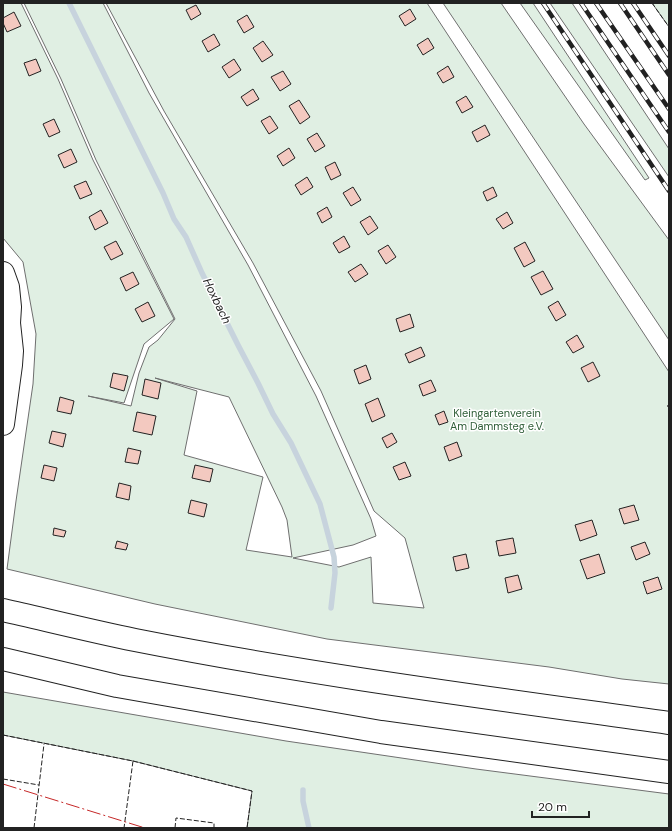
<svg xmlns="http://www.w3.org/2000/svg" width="672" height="831" font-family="'DM Sans',sans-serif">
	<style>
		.green { fill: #e0efe3; stroke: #6f6f6f; fill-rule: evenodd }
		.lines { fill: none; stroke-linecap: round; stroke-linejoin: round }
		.stream { stroke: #c7d3dd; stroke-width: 5.5 }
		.building { fill: #f3c9c0; stroke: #222 }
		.major-casing { stroke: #222; stroke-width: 24 }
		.highway-casing { stroke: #222; stroke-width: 24 }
		.major { stroke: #fff; stroke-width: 22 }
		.highway { stroke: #fff; stroke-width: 22 }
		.rail-casing { stroke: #222; stroke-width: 4.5 }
		.rail { stroke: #fff; stroke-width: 3; stroke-dasharray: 9; stroke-linecap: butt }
		.fence { stroke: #222; stroke-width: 1; stroke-dasharray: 5 2; stroke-linecap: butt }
		.power { stroke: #c62828; stroke-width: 1; stroke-dasharray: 14 3 2 3; stroke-linecap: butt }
		.labels { text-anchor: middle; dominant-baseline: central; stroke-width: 3; stroke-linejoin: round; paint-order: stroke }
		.park-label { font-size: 11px; fill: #2f5e38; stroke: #fff }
		.water-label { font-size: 12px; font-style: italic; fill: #222; stroke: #fff }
	</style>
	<rect width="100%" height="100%" fill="#fff"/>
	<!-- green -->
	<path class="green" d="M3,3H21L58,79L93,160L174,319L144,344L124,403L88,396L131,406L139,373L149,347L158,340L175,319L96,160L61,79L24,3H103L149,93L248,265L316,396L371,519L376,536L353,545L293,558L339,567L371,557L373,603L424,608L405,538L374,511L321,391L253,263L164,111L106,3H427L669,372V404L667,406L669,408V684L622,679L549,667L327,639L155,604L7,569L16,501L33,384L36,334L23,262L3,238ZM155,378L229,397L282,507L287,520L292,557L246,550L263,477L184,455L197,391Z
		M443,3H501L584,124L669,240V340Z
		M520,3H533L649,178L645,180Z
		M550,3H572L669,149V177Z
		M652,3H669V27Z
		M3,692L286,741L476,769L669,794V828H247L252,791L133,761L3,735Z"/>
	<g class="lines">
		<!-- stream -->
		<path class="stream" d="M69,3L163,193L174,219L186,237L202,273L238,345L258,383L273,414L291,443L320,504L334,557L335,573L331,608
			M303,790V801L309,828"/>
	</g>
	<!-- building -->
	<path class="building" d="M196,5L201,14L191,20L186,10Z
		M410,9L416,19L405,26L399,16Z
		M14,12L21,26L7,32L3,23V18Z
		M247,15L254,27L244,33L237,21Z
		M214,34L220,45L208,52L202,41Z
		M428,38L434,48L423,55L417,45Z
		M263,41L273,55L262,62L253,48Z
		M36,59L41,71L29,76L24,63Z
		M234,59L241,70L229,78L222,67Z
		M448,66L454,77L443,83L437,73Z
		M283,71L291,84L280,91L271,77Z
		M253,89L259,99L247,106L241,97Z
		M466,96L473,107L462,113L456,102Z
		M299,100L310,117L300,124L289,106Z
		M270,116L278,128L269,134L261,121Z
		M54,119L60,132L49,137L43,124Z
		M485,125L490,135L477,142L472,132Z
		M317,133L325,146L315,152L307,139Z
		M289,148L295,158L283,166L277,156Z
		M71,149L77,162L64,168L58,155Z
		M335,162L341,175L331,180L325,167Z
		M307,177L313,187L301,195L295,185Z
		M86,181L92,194L80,199L74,186Z
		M353,187L361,200L351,206L343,193Z
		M493,187L497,196L487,201L483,192Z
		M327,207L332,217L322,223L317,213Z
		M101,210L108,223L95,230L89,217Z
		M507,212L513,223L503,229L496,219Z
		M370,216L378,228L368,235L360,222Z
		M344,236L350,247L339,253L333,243Z
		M116,241L123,254L111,260L104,247Z
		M525,242L535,261L524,267L514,248Z
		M388,245L396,257L386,264L378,251Z
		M361,264L368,274L355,282L348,272Z
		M543,271L553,289L541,295L531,277Z
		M133,272L139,284L126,291L120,278Z
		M558,301L566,315L556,321L548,307Z
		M148,302L155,316L142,322L135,309Z
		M410,314L414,327L400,332L396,319Z
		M577,335L584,347L573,353L566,342Z
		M421,347L425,356L409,363L405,354Z
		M593,362L600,376L588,382L581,368Z
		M366,365L371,379L359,384L354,370Z
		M113,373L128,376L124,391L110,387Z
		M145,379L161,383L158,399L142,395Z
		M431,380L436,391L423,396L419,385Z
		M60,397L74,401L71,414L57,411Z
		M378,398L385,416L372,422L365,404Z
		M444,411L448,422L439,425L435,415Z
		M137,412L156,416L152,435L133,431Z
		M52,431L66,434L63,447L49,443Z
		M392,433L397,442L387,448L382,438Z
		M457,442L462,456L449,461L444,447Z
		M128,448L141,451L138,464L125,462Z
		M405,462L411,476L399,480L393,467Z
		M44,465L57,468L54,481L41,478Z
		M195,465L213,469L210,482L192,478Z
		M119,483L131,486L129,500L116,497Z
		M191,500L207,504L204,517L188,513Z
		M634,505L639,520L624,524L619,509Z
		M592,520L597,535L580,541L575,525Z
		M54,528L66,531L64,537L53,535Z
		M513,538L516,553L499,556L496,541Z
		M117,541L128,544L126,550L115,548Z
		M645,542L650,554L636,560L631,547Z
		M466,554L469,568L456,571L453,557Z
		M599,554L605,573L587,579L580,560Z
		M518,575L522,589L508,593L505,578Z
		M658,577L662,589L647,594L643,582Z"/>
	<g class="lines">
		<!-- major casing -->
		<g class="major-casing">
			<path id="major" d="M3,273L8,287L10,307L9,323L12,351L11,365L3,424"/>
		</g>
		<!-- highway casing -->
		<g class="highway-casing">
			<path id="highway" d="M3,610C47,620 91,631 135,640C312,675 491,698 669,723
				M3,659L117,686L381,732L669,772"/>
		</g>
		<!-- major -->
		<use href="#major" class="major"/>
		<!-- highway -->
		<use href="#highway" class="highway"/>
		<!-- rail casing -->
		<g class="rail-casing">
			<path id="rail" d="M543,3L669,191
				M581,3L669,132
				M596,3L669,109
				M620,3L669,75
				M633,3L669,56"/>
		</g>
		<!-- rail -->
		<use href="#rail" class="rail"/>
		<!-- fence -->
		<path class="fence" d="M652,3L669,27
			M3,735L133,761L124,828
			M133,761L252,791L247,828
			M3,779L39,785
			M34,828L44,744
			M175,828L176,818L214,823V828"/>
		<!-- power -->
		<path class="power" d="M3,784L145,828"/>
	</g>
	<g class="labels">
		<!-- park labels -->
		<g class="park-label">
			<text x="497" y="413">Kleingartenverein<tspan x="497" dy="13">Am Dammsteg e.V.</tspan></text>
		</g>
		<!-- water labels -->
		<g class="water-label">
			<text transform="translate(217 301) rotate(64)">Hoxbach</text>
		</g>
	</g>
	<!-- border -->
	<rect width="672" height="831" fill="none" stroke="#222222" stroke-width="8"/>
	<!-- scale -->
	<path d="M532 811v6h57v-6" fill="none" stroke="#222222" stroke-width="2"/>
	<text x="538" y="811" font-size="12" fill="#222222" stroke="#ffffff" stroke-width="3" paint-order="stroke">20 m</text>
</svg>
